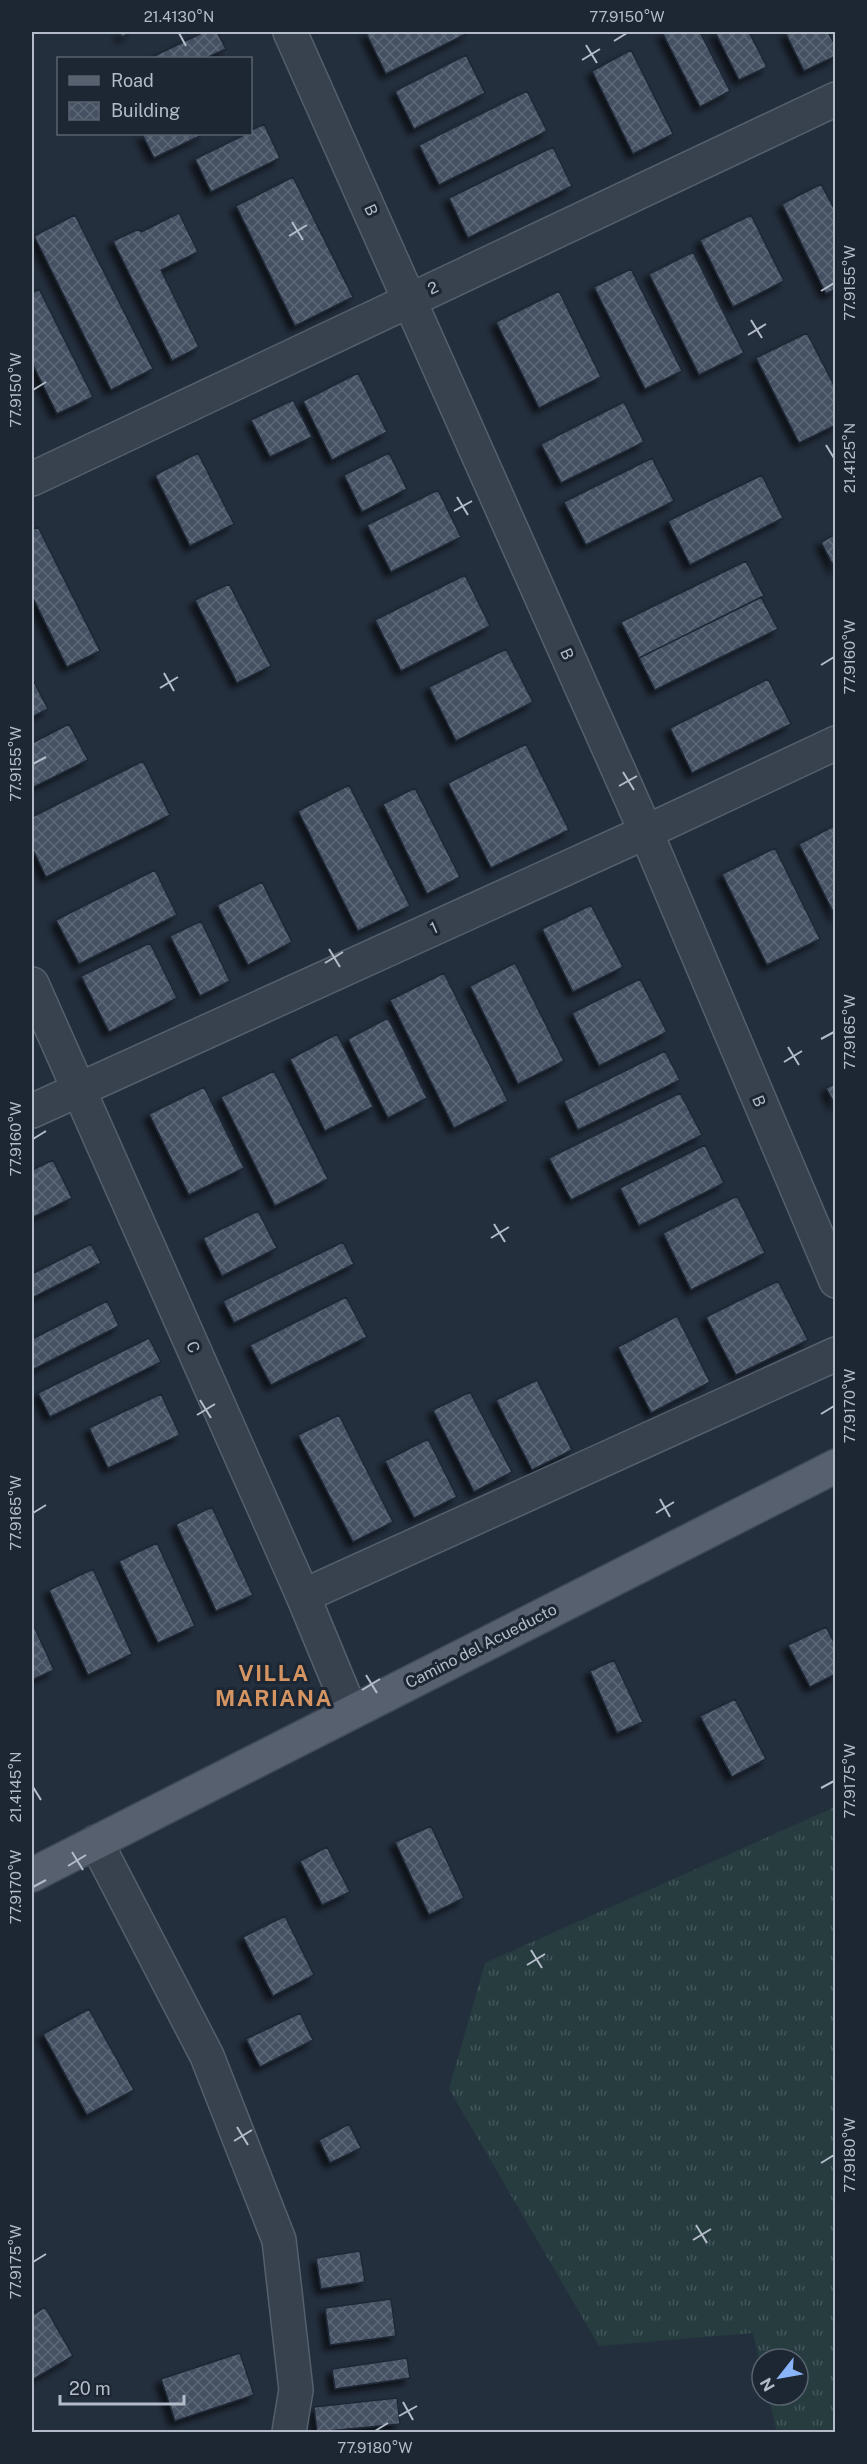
<svg xmlns="http://www.w3.org/2000/svg" width="867" height="2464" font-family="'Public Sans',sans-serif">
	<style>
		.grass { fill: url(#grass-tufts) }
		.building { fill: url(#building-cross-hatch); stroke: #1f2835; stroke-width: 1.5; filter: url(#shadow) }
		.lines { fill: none; stroke-linecap: round; stroke-linejoin: round }
		.minor-casing { stroke: #565f6c; stroke-width: 36 }
		.major-casing { stroke: #414a57; stroke-width: 36 }
		.minor { stroke: #38414e; stroke-width: 33 }
		.major { stroke: #56606e; stroke-width: 33 }
		.ticks { fill: none; stroke: #b4bcc9; stroke-width: 2 }
		.labels { text-anchor: middle; dominant-baseline: central; stroke-width: 6; stroke-linejoin: round; paint-order: stroke }
		.street-label { font-size: 16px; fill: #b4bcc9; stroke: #1d2633 }
		.district-label { font-size: 22px; font-weight: bold; letter-spacing: 1.5px; fill: #d59563; stroke: #1d2633 }
		.neatline { fill: none; stroke: #b4bcc9; stroke-width: 2 }
		.ticks-label { font-size: 15px; text-anchor: middle; fill: #b4bcc9 }
	</style>
	<defs>
		<pattern id="grass-tufts" width="24" height="20" patternUnits="userSpaceOnUse" patternTransform="scale(1.5)"><rect width="24" height="20" fill="#263c3f"/><path d="M3 7l-1-3M5 7V3M7 7l1-3M15 17l-1-3M17 17v-4M19 17l1-3" fill="none" stroke="#435659"/></pattern>
		<pattern id="building-cross-hatch" width="8" height="8" patternUnits="userSpaceOnUse" patternTransform="scale(1.5)"><rect width="8" height="8" fill="#455162"/><path d="M0 0l8 8M0 8l8-8" fill="none" stroke="#5d6877"/></pattern>
		<filter id="shadow"><feDropShadow dx="-5.5" dy="5.5" stdDeviation="3" flood-color="#0009"/></filter>
	</defs>
	<rect width="100%" height="100%" fill="#242f3e"/>
	<!-- grass -->
	<path class="grass" d="M835,1807V2432H777L768,2395H798V2359H762V2371L753,2333L599,2346L449,2089L485,1963Z"/>
	<!-- building -->
	<path class="building" d="M119,32H133L122,37Z
		M204,32H217L226,49L206,58H150Z
		M368,32H470L386,74L366,33Z
		M662,32H700L730,91L700,107Z
		M715,32H749L767,67L739,80Z
		M785,32H828L836,47V56L804,71Z
		M631,50L673,134L633,154L592,71Z
		M466,55L485,93L414,129L395,91Z
		M527,91L547,131L439,185L419,145Z
		M264,124L280,158L211,192L195,159L246,134H250V131Z
		M142,134H204L154,158Z
		M553,147L572,186L468,238L449,198Z
		M293,177L353,297L295,326L236,206Z
		M821,184L836,212V289L826,294L782,204Z
		M179,213L198,252L161,270L199,347L172,361L113,241L139,229L141,232Z
		M75,215L153,369L111,390L34,236Z
		M751,215L784,281L733,307L700,240Z
		M693,252L744,353L699,375L649,274Z
		M631,269L682,371L645,389L594,287Z
		M39,289L93,397L57,414L32,363V293Z
		M559,291L601,377L539,408L496,322Z
		M807,333L836,389V425L799,443L756,358Z
		M358,373L387,432L332,460L303,401Z
		M293,400L312,437L270,457L251,420Z
		M624,402L644,442L561,483L541,444Z
		M198,453L234,524L190,546L155,475Z
		M389,453L407,489L362,512L344,475Z
		M652,458L674,501L586,545L564,502Z
		M762,475L783,518L690,565L668,521Z
		M438,490L461,537L391,572L367,525Z
		M38,527L100,651L67,667L32,596V530Z
		M836,534V571L821,542Z
		M746,561L764,596L639,658L621,622Z
		M465,575L490,626L401,671L375,620Z
		M229,584L271,666L237,683L195,600Z
		M761,597L778,629L655,690L639,658Z
		M506,649L533,702L456,741L429,687Z
		M32,678L48,709L32,717Z
		M768,679L791,724L692,773L670,728Z
		M69,724L88,760L32,788V743Z
		M526,744L569,830L491,868L448,783Z
		M143,761L170,815L46,877L32,848V817Z
		M349,785L410,906L358,931L298,811Z
		M415,788L460,877L427,894L383,804Z
		M836,825V918L799,844Z
		M775,848L820,939L767,965L722,874Z
		M155,870L177,915L79,964L56,920Z
		M262,882L292,942L248,965L217,905Z
		M591,905L623,967L573,992L542,929Z
		M201,921L230,981L200,996L170,936Z
		M150,943L177,998L109,1032L81,976Z
		M515,963L564,1061L518,1084L470,986Z
		M444,973L508,1101L454,1128L390,1000Z
		M640,979L667,1032L599,1066L572,1013Z
		M388,1018L427,1098L388,1118L348,1039Z
		M337,1034L373,1107L325,1131L290,1059Z
		M665,1051L680,1080L578,1130L564,1101Z
		M274,1071L328,1179L275,1206L221,1097Z
		M836,1083V1107L826,1088Z
		M204,1087L244,1168L189,1195L149,1114Z
		M680,1093L702,1135L571,1200L549,1158Z
		M705,1145L724,1183L639,1226L620,1188Z
		M53,1160L72,1198L32,1218V1170Z
		M737,1196L765,1253L691,1290L663,1233Z
		M258,1211L277,1248L222,1276L203,1238Z
		M343,1242L354,1264L234,1323L223,1301Z
		M91,1244L101,1263L32,1298V1274Z
		M778,1281L808,1340L736,1375L706,1317Z
		M346,1297L367,1337L271,1385L250,1345Z
		M107,1301L119,1326L32,1370V1339Z
		M677,1316L710,1382L651,1413L618,1347Z
		M149,1338L161,1362L50,1417L38,1393Z
		M537,1380L572,1450L532,1470L496,1400Z
		M470,1392L512,1472L474,1492L433,1410Z
		M161,1394L180,1435L108,1468L89,1428Z
		M339,1415L393,1522L353,1542L298,1435Z
		M428,1439L457,1497L414,1518L385,1461Z
		M212,1507L253,1595L216,1611L176,1524Z
		M157,1543L195,1626L158,1643L119,1561Z
		M93,1569L132,1654L88,1675L49,1590Z
		M32,1622L54,1670L32,1680Z
		M826,1627L836,1646V1674L810,1687L788,1645Z
		M614,1660L643,1722L617,1733L590,1671Z
		M735,1699L766,1759L732,1777L700,1716Z
		M431,1826L464,1898L429,1915L395,1842Z
		M327,1847L350,1892L322,1905L300,1861Z
		M285,1916L314,1975L273,1996L243,1937Z
		M89,2009L134,2090L87,2115L43,2034Z
		M300,2013L313,2040L260,2067L246,2039Z
		M349,2124L361,2148L330,2163L319,2140Z
		M360,2251L365,2282L321,2289L316,2258Z
		M391,2299L396,2336L330,2345L325,2308Z
		M45,2307L73,2356L32,2380V2315Z
		M240,2353L254,2395L175,2421L161,2379Z
		M407,2358L410,2378L335,2389L332,2369Z
		M397,2398L400,2424L317,2432L314,2407Z"/>
	<g class="lines">
		<!-- minor casing -->
		<g class="minor-casing">
			<path id="minor" d="M290,32L646,832L836,1281
				M32,479L836,99
				M32,984L303,1596L351,1712
				M32,1111L646,832L836,743
				M303,1596L836,1354
				M96,1842L207,2056L279,2240L296,2390L289,2432"/>
		</g>
		<!-- major casing -->
		<g class="major-casing">
			<path id="major" d="M32,1875L836,1466"/>
		</g>
		<!-- minor -->
		<use href="#minor" class="minor"/>
		<!-- major -->
		<use href="#major" class="major"/>
	</g>
	<!-- ticks -->
	<path class="ticks" d="M179,33L186,46M614,41L627,33M586,45L597,63M582,60L600,49M292,222L303,240M289,236L307,225M821,291L834,283M751,320L762,338M748,335L766,324M33,390L46,382M826,445L834,458M457,497L468,515M454,511L472,501M821,665L834,657M164,673L174,691M160,688L178,677M33,764L46,757M623,772L634,790M619,786L637,776M329,949L340,967M325,963L343,952M821,1039L834,1032M788,1047L799,1065M784,1062L802,1051M33,1139L46,1131M494,1224L505,1242M491,1238L509,1227M200,1400L211,1418M821,1414L834,1406M197,1415L215,1404M660,1499L670,1517M33,1513L46,1505M656,1513L674,1502M366,1675L377,1693M362,1690L380,1679M33,1787L41,1800M821,1788L834,1781M72,1852L83,1870M68,1866L86,1855M33,1887L46,1880M531,1950L542,1968M527,1965L545,1954M237,2127L248,2145M234,2141L252,2130M821,2163L834,2155M696,2225L707,2243M693,2240L711,2229M33,2262L46,2254M403,2402L413,2420M399,2416L417,2406M375,2431L388,2423"/>
	<g class="labels">
		<!-- street labels -->
		<g class="street-label">
			<text transform="translate(371 210) rotate(66)">B</text>
			<text transform="translate(433 288) rotate(-25)">2</text>
			<text transform="translate(567 654) rotate(66)">B</text>
			<text transform="translate(434 928) rotate(-24)">1</text>
			<text transform="translate(759 1101) rotate(67)">B</text>
			<text transform="translate(193 1347) rotate(66)">C</text>
			<text transform="translate(481 1646) rotate(-27)">Camino del Acueducto</text>
		</g>
		<!-- district labels -->
		<g class="district-label">
			<text x="274" y="1673">VILLA<tspan x="274" dy="25">MARIANA</tspan></text>
		</g>
	</g>
	<!-- border -->
	<rect width="867" height="2464" fill="none" stroke="#1d2633" stroke-width="66"/>
	<!-- legend -->
	<rect x="57" y="57" width="195" height="78" fill="#1d2633" stroke="#59626f" stroke-width="1.5"/>
	<rect x="69" y="76" width="30" height="9" fill="#56606e" stroke="#59626f" stroke-width="1.5"/>
	<text x="111" y="87" font-size="18" fill="#b4bcc9">Road</text>
	<rect x="69" y="102" width="30" height="18" fill="url(#building-cross-hatch)" stroke="#59626f" stroke-width="1.5"/>
	<text x="111" y="117" font-size="18" fill="#b4bcc9">Building</text>
	<!-- north arrow -->
	<g transform="translate(780 2377) rotate(239)"><circle r="28" fill="#1d2633" stroke="#59626f" stroke-width="1.5"/>
	<path d="M0-4.5L10 22L0 15L-10 22Z" fill="#8ab4f8"/>
	<text y="-9" font-size="16" font-weight="bold" text-anchor="middle" fill="#b4bcc9">N</text>
	</g>
	<!-- scale -->
	<path d="M60 2395v9h124v-9" fill="none" stroke="#b4bcc9" stroke-width="3"/>
	<text x="69" y="2395" font-size="18" fill="#b4bcc9" stroke="#1d2633" stroke-width="4.5" paint-order="stroke">20 m</text>
	<rect x="33" y="33" width="801" height="2398" class="neatline"/>
	<g class="ticks-label">
		<text x="179" y="22">21.4130°N</text>
		<text x="627" y="22">77.9150°W</text>
		<text transform="translate(850 283) rotate(-90)" y="5">77.9155°W</text>
		<text transform="translate(16 390) rotate(-90)" y="5">77.9150°W</text>
		<text transform="translate(850 458) rotate(-90)" y="5">21.4125°N</text>
		<text transform="translate(850 657) rotate(-90)" y="5">77.9160°W</text>
		<text transform="translate(16 764) rotate(-90)" y="5">77.9155°W</text>
		<text transform="translate(850 1032) rotate(-90)" y="5">77.9165°W</text>
		<text transform="translate(16 1139) rotate(-90)" y="5">77.9160°W</text>
		<text transform="translate(850 1406) rotate(-90)" y="5">77.9170°W</text>
		<text transform="translate(16 1513) rotate(-90)" y="5">77.9165°W</text>
		<text transform="translate(850 1781) rotate(-90)" y="5">77.9175°W</text>
		<text transform="translate(16 1787) rotate(-90)" y="5">21.4145°N</text>
		<text transform="translate(16 1887) rotate(-90)" y="5">77.9170°W</text>
		<text transform="translate(850 2155) rotate(-90)" y="5">77.9180°W</text>
		<text transform="translate(16 2262) rotate(-90)" y="5">77.9175°W</text>
		<text x="375" y="2453">77.9180°W</text>
	</g>
</svg>
